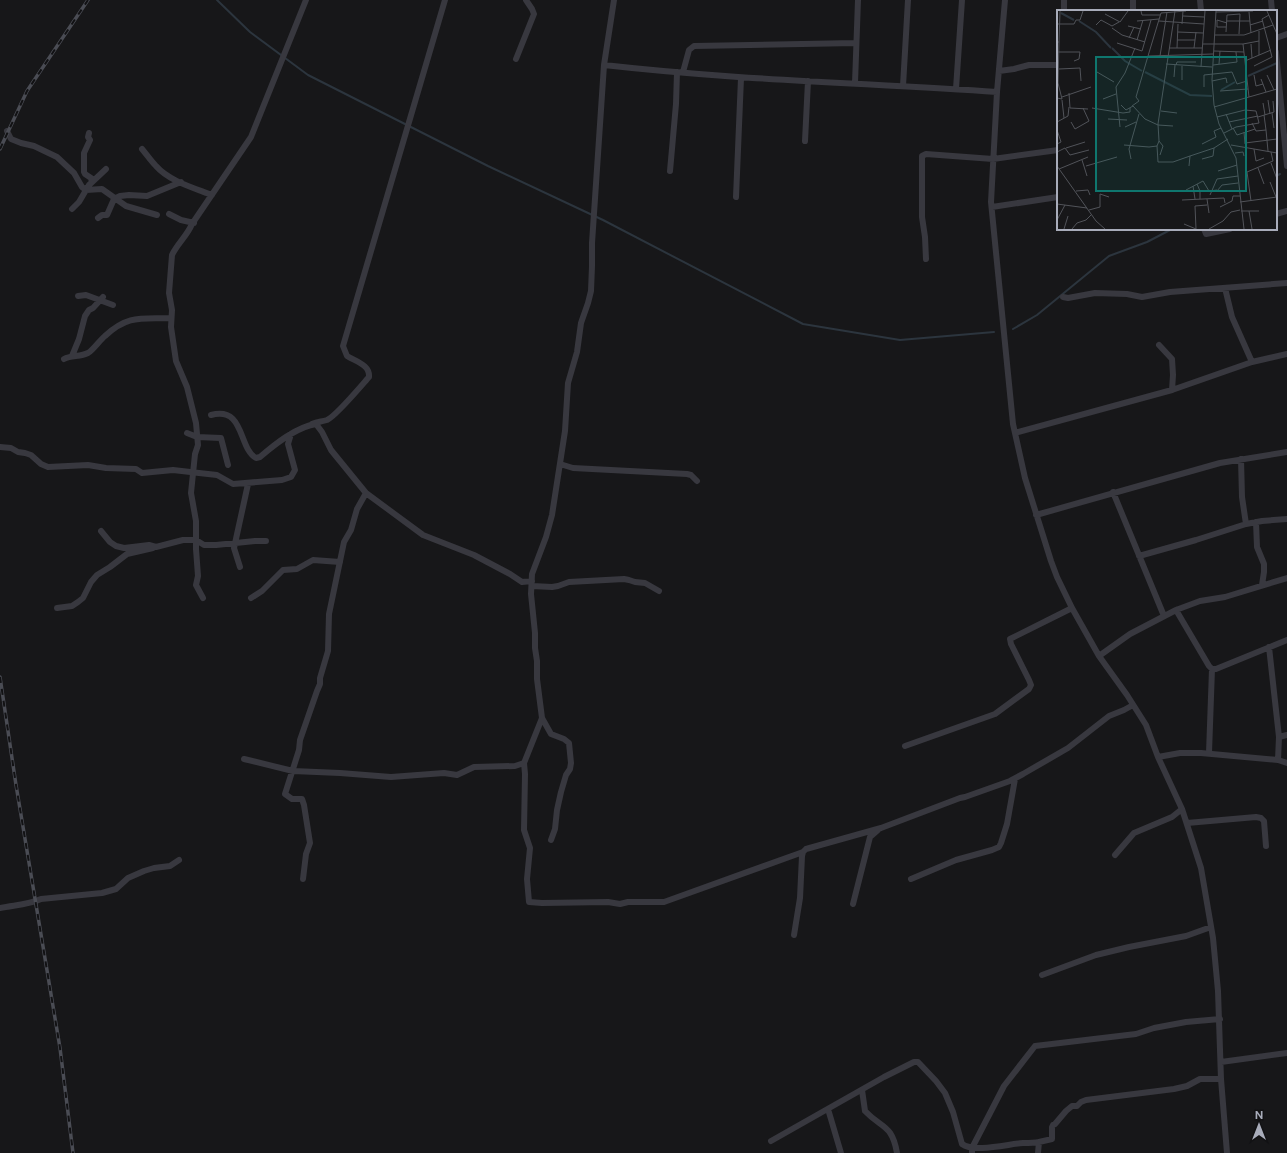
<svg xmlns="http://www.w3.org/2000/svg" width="1287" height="1153" font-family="'Public Sans',sans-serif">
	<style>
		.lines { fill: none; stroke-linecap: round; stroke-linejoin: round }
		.stream { stroke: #2c353e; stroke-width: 2 }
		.minor { stroke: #38383f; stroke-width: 6 }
		.rail-casing { stroke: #4a4c54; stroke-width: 3.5 }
		.rail { stroke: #121214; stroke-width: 2; stroke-dasharray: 6; stroke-linecap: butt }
		.inset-river { fill: none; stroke: #2c353e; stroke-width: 2 }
		.inset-road { fill: none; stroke: #515359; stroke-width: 1 }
		.view { fill: #0f766e; fill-opacity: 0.15; stroke: #0f766e; stroke-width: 2 }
		.inset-edge { fill: none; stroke: #a8acba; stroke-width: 2 }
	</style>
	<rect width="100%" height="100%" fill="#171719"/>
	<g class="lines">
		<!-- stream -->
		<path class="stream" d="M217,0L250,32L308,75L488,166L603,220L803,324L900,340L994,332
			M1276,176L1280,174
			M1013,329L1037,315L1109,256L1147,242L1172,229"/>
		<!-- minor -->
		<path class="minor" d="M1005,0L997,92L991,202L1013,424L1025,478L1051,561L1057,577L1072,608L1099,656L1127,695L1146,725L1158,757L1182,809L1201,868L1213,938L1218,991L1221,1079L1227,1153
			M1064,0V11
			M1133,0V11
			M1200,0L1201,11
			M1271,0L1272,11
			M1276,38L1287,34
			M1276,52L1287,166
			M516,59L534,14L532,9L526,0
			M604,65C735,80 866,83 997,92
			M999,71L1014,69L1029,65H1058
			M683,72L689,50L694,46L856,43
			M855,83L858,0
			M903,86L908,0
			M956,89L962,0
			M7,131L11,139L21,143L34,146L57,157L74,173L82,187L86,190L102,189L126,206L157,215
			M89,133L88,137L90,140L84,153V172L85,174L91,178L92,182
			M805,141L808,81
			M142,149C147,155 151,161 156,166C169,181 194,188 212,195
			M670,171L676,104L677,72
			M736,197L741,78
			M992,207L1058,197
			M72,209L79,202L89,185L106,169
			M169,214L181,220L194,223
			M1276,214L1287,211
			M98,218L102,215H107L114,199L120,196L129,195L147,196L181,182
			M1204,229L1206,234L1230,229
			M926,259L925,237L922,217V156L926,154L993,159L1058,150
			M1225,288L1232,317L1252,362
			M78,296L86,295L113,305
			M1063,297L1068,298L1095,293L1127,294L1142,297L1170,292L1287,283
			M1159,345L1172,359L1173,375L1172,390
			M72,356L79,339L85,316L89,310L93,308L103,297
			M64,359C71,355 80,357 88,353C93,350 100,340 105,336C128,314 143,319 171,318
			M211,415C245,406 238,448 256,458L260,457C275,444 296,427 316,424L322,432L331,450L366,493L423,535L474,555L510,574L522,582L532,581
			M312,424C318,421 321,422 327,420C336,416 361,386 369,377C370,365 357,362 347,356L343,346L445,0
			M187,433L197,437L221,438L228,465
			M1015,433L1172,390L1252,362L1287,354
			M0,447L11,448L18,452L25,453L31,455L41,464L48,467L88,465L106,468L136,469L142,473L173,470L199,473L217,475L233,484L282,480L291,477L295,470L288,444L291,434
			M1241,459L1242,497L1246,524
			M560,464L573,468L687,474L691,475L697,481
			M1113,492L1164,616
			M1036,515L1220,463L1287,452
			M1256,522L1257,547L1264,564V572L1262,585
			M101,531L110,542L116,546L124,548L149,545L156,547L183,540H196L204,545H216L255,541H266
			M1139,556L1196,540L1246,524L1262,521L1287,519
			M240,567L234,548L248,484
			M532,586L552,587L558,586L569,582L624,579L629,580L635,582L645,583L659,591
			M203,598L196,585L198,576L196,549V521L191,493L195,454L198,445L196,423L187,387L176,361L171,327L172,310L169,293L172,255C177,244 187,236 192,224L251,137L306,0
			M251,598L262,591L283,570L297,569L313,560L340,562
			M57,608L72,606L78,602L83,598L91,582L97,575L110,567L127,554L153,548
			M1176,610L1209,666L1212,669H1216L1287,640
			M1269,647L1279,737L1278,760
			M1099,656L1130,634L1176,610L1200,601L1225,597L1287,578
			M1279,737L1287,735
			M905,746L995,714L1029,689L1031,685L1029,680L1011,644L1010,639L1072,608
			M1209,753L1212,669
			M1158,757L1180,753H1201L1278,760L1287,763
			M244,759L293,771L340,773L391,777L444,773L457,775L474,767L515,766L524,763L542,718
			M524,763L525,774L524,830L530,848L527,879L529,902L542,903L608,902L620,904L628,902H664L803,852
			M1187,823L1256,817L1261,818L1264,821L1266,846
			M551,840L555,829L557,810L561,792L566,775L570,769L571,763L569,743L564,739L551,734L542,718L537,679V661L535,648V633L531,594L532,574L546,537L552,515L565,431L568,383L577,352L581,323L588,303L591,291L592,266V243L604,65L614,0
			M1115,855L1134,833L1172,817L1182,809
			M303,879L306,854L310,843L304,805L302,799H292L285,794L299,750L300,740L317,691L320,684V678L328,651L329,614L344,542L351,530L357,509L366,493
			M911,879L956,860L992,850L999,847L1001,843L1007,824L1015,779
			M853,904L870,837L878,830
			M0,908C14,905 28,905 41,899L102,893L116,889L128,878L144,871L154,868L170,866L179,860
			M794,935L800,898L802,856L803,852L806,849L881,828L960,798L965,797L1010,781L1023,774L1068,748L1109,716L1124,710L1133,705
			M1042,975L1096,955L1129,947L1186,936L1211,927
			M1221,1062L1287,1053
			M862,1090L865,1111C882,1129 892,1124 897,1153
			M828,1109L841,1153
			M771,1141L884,1077L914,1062H918L936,1081L945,1093L953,1112L962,1144C974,1153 1008,1144 1023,1143C1028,1143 1034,1143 1039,1142
			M972,1153V1148L1004,1086L1035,1046L1136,1034L1154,1028L1186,1022L1220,1019
			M1038,1153L1039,1142L1052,1139V1127L1053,1125L1055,1124L1066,1111L1072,1106H1077L1081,1102L1086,1100L1174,1089L1187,1086L1200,1079H1221"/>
		<!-- rail casing -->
		<g class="rail-casing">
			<path id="rail" d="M0,149L27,91L88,0
				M0,677L16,785L60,1048L73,1153"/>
		</g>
		<!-- rail -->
		<use href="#rail" class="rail"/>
	</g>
	<!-- overview -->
	<g transform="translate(1057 10)">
		<rect width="220" height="220" fill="#171719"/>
		<path class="inset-river" d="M4,3L17,10M22,11L39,22L54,38M55,38L68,51L85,61M88,62L133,85L155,86M191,66L220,53M164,80L178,72"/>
		<path class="inset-road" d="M84,1L85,5H103M129,1L104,3L91,46L156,44M159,1L155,70L157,95L162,114L179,148L187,219M210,1L220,24M159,2L196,1M192,2L194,23M48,4L63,12L71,1M126,6L147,7M80,11L102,9M102,11L147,14M170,11H193M0,14H17L19,10H23L26,1M125,14L126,1M39,15L44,10L55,16L62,12M193,15L206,11M71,16L84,19M169,17H160V10L170,13M55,18L65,25L88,32M202,21V45M121,22L146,23M169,22L170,5L183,4L182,24M158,25H187L216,15M72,28L77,17M80,30L86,10M120,30H138M0,32H2L3,1M60,33L85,41L94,10M146,34H186L202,31M186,34L192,87M194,34L195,48M112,38H145M120,38L121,14M137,38L139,22M157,41L187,42M1,42H23L22,49L17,51M103,46L110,2M188,51L214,40M109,54L155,57M162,54L163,41M119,55L120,52H139M156,55L180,52L179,42M197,56L215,47L205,9L212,5M144,57L148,1M2,59L23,58L24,71M40,62L57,72M197,65L199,76L206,74M210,65L217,80M117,67L118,55M204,69L209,82M125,70V56M155,71L169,68L170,73M147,77V65L175,62L180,74L190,71M163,81L191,79M12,83L13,98L31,99M5,87L34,77M0,88L5,89L1,73L2,32M46,89L59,84M5,90L7,108M211,90L213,104M206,93L208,105M64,95L69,100L76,96L88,109L101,115M75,96L82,91L79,87L91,46M157,97L220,79M35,98L66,103L73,102V98M104,101L120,103M215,103L217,118M169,104L175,119M207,105L209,120M160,107L188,100L199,101L202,113L179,117L167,123M201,107L217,102L216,91M51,109L70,110M0,112L11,106L12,97M14,112L18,119L32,111L26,98M172,112L201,106M195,113L199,121L209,120L211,141M101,115L116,116M63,117L59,77L68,63L78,38M68,117L79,112M176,118L180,125L198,119M0,120L4,132L0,134M187,122L188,134M188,133L220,129M145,134L159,127L157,121L164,118M67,135L92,137L100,136L102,131M174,135L220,143M100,136L101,152H116L133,146M9,138L28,132M197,139L199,151L207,148M0,142L8,138L13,145L32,140M178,143L186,142L187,146M103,145L106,136L102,131L101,114L118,1M74,149L72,139L82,104M145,149L156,146L157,138M25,150L30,166M214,153L220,169M0,156L39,211L48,219M29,156L60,147M132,156L133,146L157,138L171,129M201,158L207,174M2,159L31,147M161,161L180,155M213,172L219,187M140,174L143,181V189M136,176L138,189M129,180L146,171L152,181L160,180M19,181L31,180L33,185M160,181L165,175L181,173M153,185L160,169L181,166M150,189L152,203M125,190L167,188L168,193M194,191L190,162L216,151L214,142M183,192L220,187M0,194L30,198M163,197L175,191L176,186H183M32,200L43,197V184L52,187M184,201H202M192,201L195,219M0,210L8,195M127,214L139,219M7,219L11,206M15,219L20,213L29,210L34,205M139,219L138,196L150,195M152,219L166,211L174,202L183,200"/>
		<path class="view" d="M39,47H189V181H39Z"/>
		<rect width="220" height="220" class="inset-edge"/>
	</g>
	<!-- north arrow -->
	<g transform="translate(1259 1125)" stroke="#121214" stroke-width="3" paint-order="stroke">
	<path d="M0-3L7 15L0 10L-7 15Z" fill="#a8acba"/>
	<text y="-6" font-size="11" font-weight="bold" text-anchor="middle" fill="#a8acba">N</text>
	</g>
</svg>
